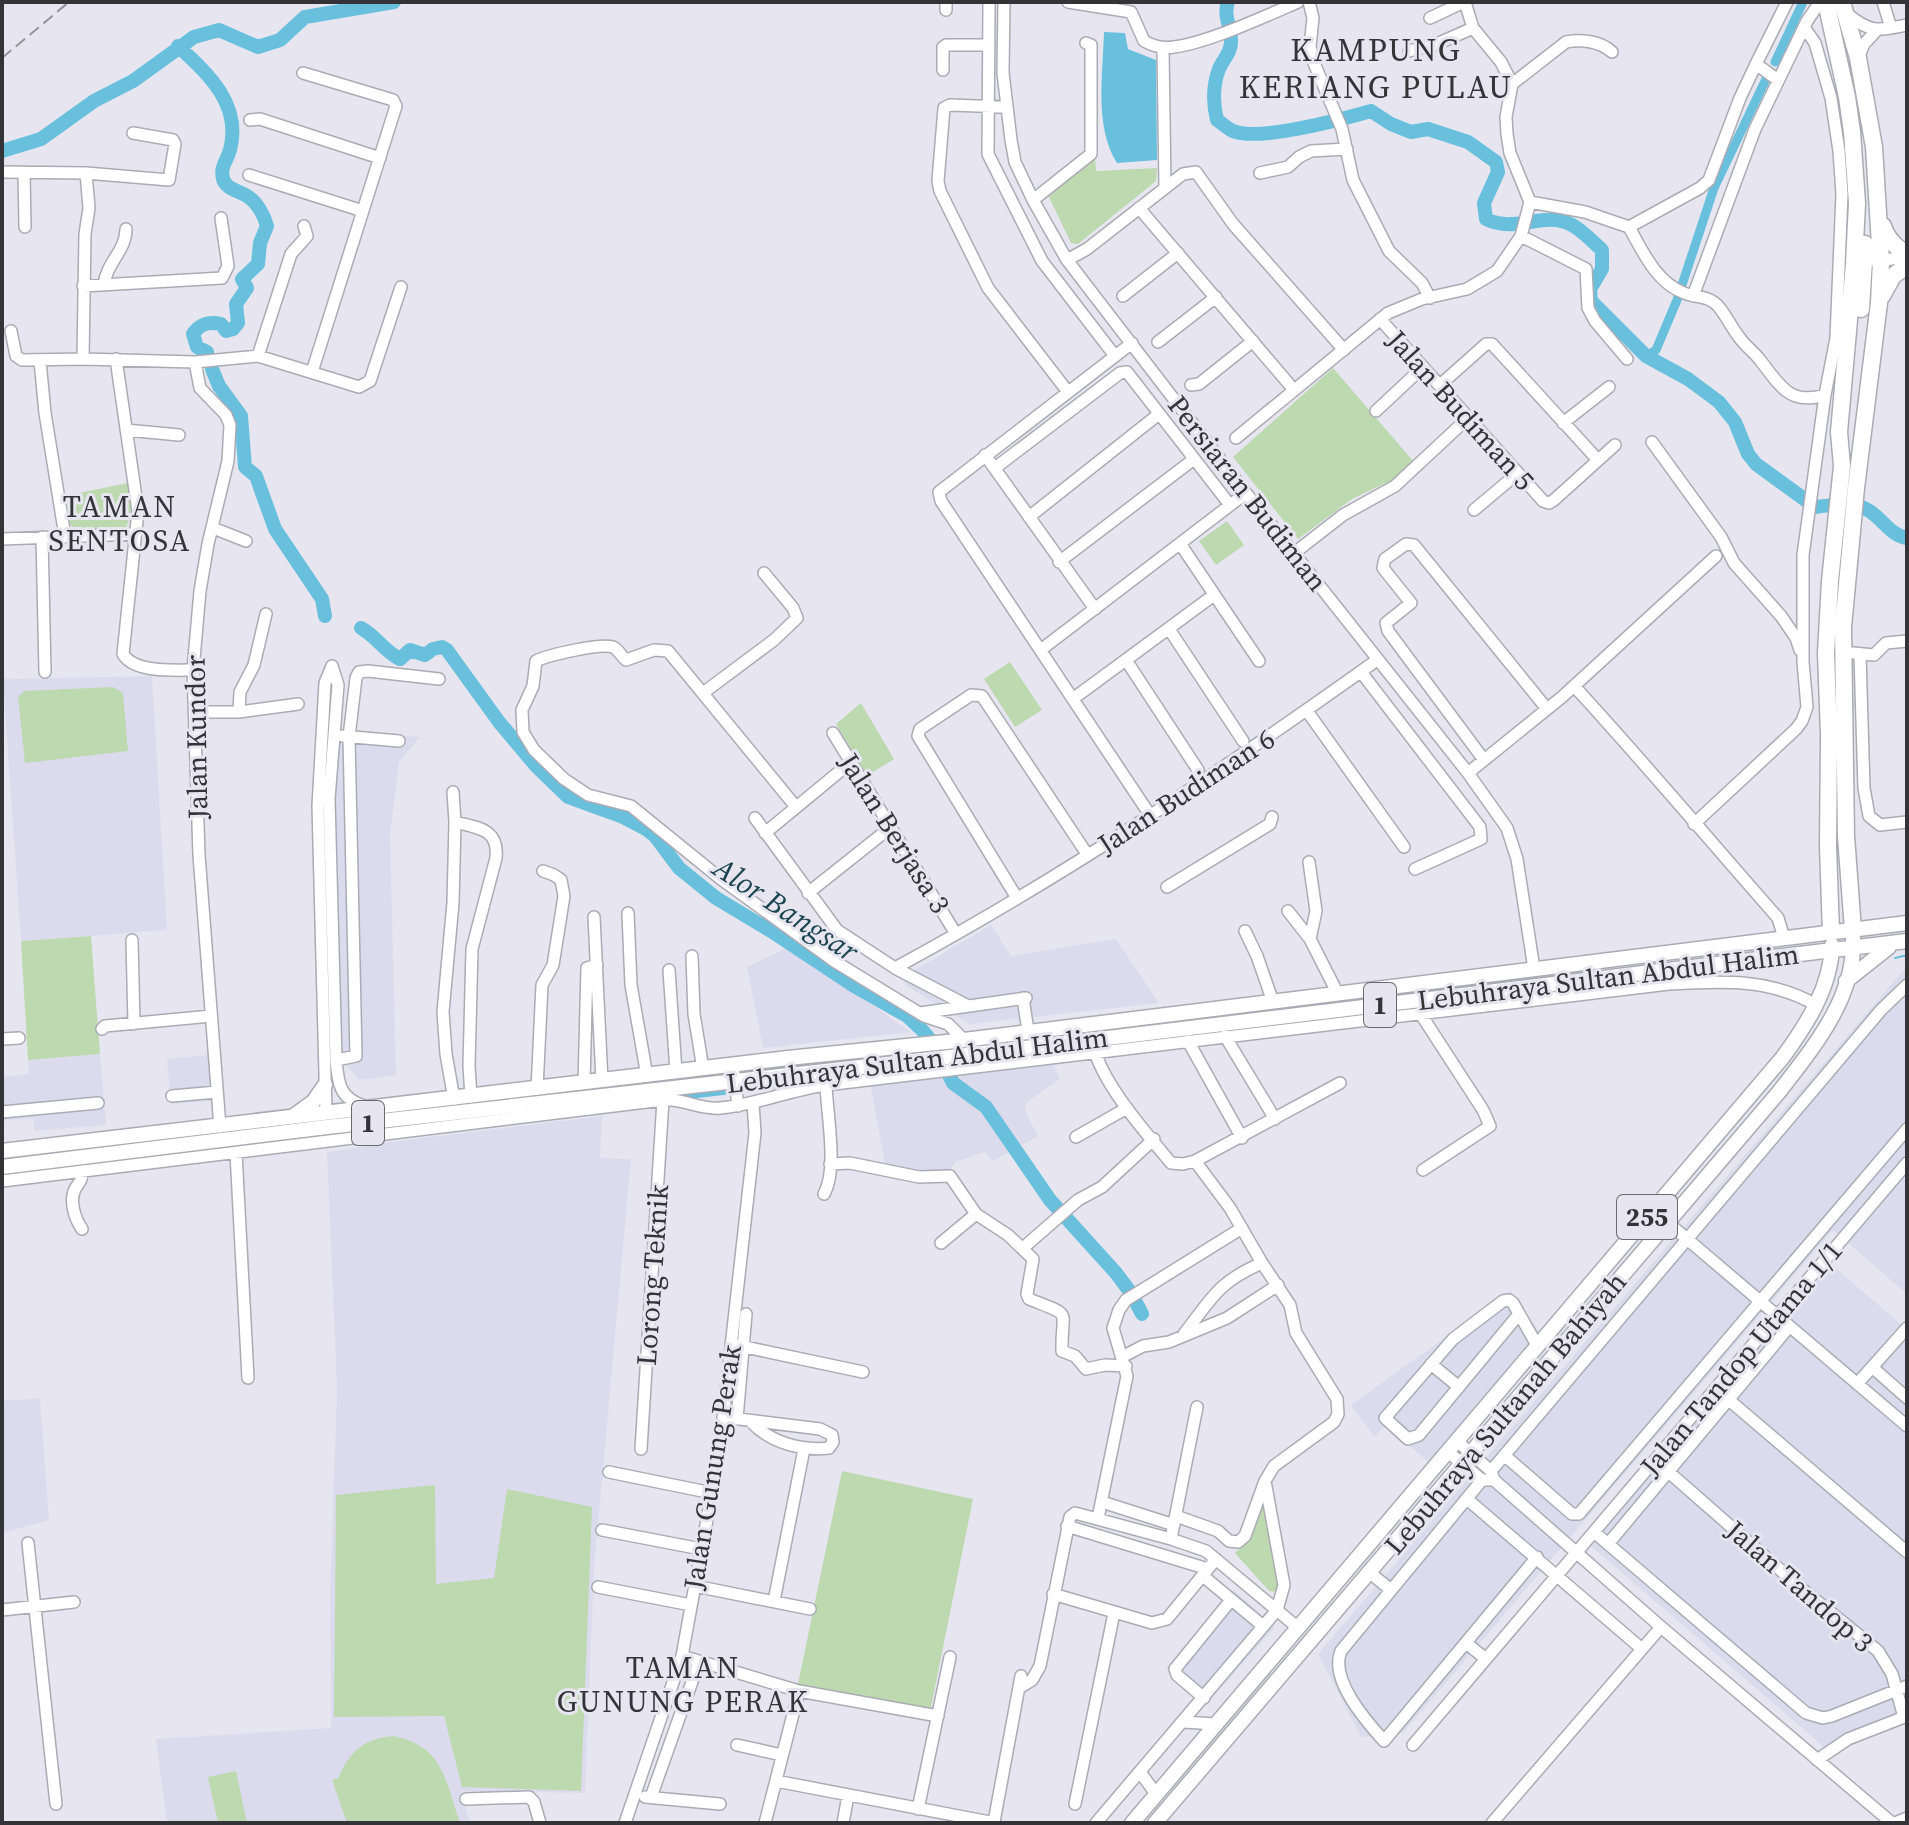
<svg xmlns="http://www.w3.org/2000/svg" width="1909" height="1825" font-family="'Source Serif 4',serif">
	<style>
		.built { fill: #dcdbed }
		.green { fill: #bdd9b0 }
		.water { fill: #68c0dd }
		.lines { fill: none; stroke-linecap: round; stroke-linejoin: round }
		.stream { stroke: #68c0dd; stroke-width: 2 }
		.canal { stroke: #68c0dd; stroke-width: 9 }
		.river { stroke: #68c0dd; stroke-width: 14 }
		.minor-casing { stroke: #ababb5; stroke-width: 14 }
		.major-casing { stroke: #ababb5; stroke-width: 17 }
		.highway-casing { stroke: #ababb5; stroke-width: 19 }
		.minor { stroke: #fff; stroke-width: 11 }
		.major { stroke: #fff; stroke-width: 14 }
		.highway { stroke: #fff; stroke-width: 16 }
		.rail { stroke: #95949c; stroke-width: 2; stroke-dasharray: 12 6; stroke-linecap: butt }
		.labels { text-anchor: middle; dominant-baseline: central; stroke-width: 6; stroke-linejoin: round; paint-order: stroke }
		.shield { fill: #e7e6f0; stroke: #6a696f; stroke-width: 2 }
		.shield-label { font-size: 26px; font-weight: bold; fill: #343438 }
		.street-label { font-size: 28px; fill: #343438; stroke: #e7e6f0 }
		.neighbourhood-label { font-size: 30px; letter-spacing: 2px; fill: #343438; stroke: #e7e6f0 }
		.water-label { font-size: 30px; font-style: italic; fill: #1c4451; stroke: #e7e6f0 }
		.quarter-label { font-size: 32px; letter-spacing: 2px; fill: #343438; stroke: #e7e6f0 }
	</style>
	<rect width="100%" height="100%" fill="#e7e6f0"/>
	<!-- built -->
	<path class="built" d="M152,676L167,930L21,941L3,679Z
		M341,732L420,737L399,762L390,834L396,1075L360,1080L345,1064L339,1048L334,802Z
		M991,925L1011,956L1116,939L1159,1003L969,1024L905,985L903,977Z
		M789,947L911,1032L763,1048L747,967Z
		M1907,966V1294L1833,1230L1403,1733L1361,1737L1318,1654Z
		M100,1054L106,1125L35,1131L33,1118L2,1121V1077L29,1074L28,1060Z
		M221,1054L224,1100L171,1104L167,1059Z
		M1051,1060L1060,1079L1027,1102L1025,1111L1038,1136L993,1161L985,1152L956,1162L948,1172L902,1174L886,1169L870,1083L947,1078Z
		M602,1116L600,1158L631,1159L594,1569L585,1793L461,1791L470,1823H167L156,1739L331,1728L330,1595L337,1388L327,1152L406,1140Z
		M1831,1264L1903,1326L1907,1322V1723L1831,1753L1591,1546Z
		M1510,1291L1540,1333L1429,1463L1386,1425L1374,1437L1351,1405Z
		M40,1398L49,1520L2,1533V1401Z
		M1234,1590L1275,1627L1206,1705L1166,1668Z"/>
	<!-- green -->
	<path class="green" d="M1095,158L1096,171L1157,168L1156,181L1078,244L1071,243L1048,195Z
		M1333,368L1414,462L1392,480L1352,499L1298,539L1233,457Z
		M128,483L133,510L125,530L77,531L70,524L64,496Z
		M1227,521L1244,545L1216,565L1199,541Z
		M1010,662L1042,710L1015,727L984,679Z
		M113,687L123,693L128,751L25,763L18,697L24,691Z
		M861,703L894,759L867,776L836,724Z
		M91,936L100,1054L28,1060L21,941Z
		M842,1471L973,1499L930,1712L798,1684Z
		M435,1485L436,1584L494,1578L507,1489L592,1507L581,1791L462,1787L444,1716L334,1717L336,1495Z
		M1264,1501L1281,1585L1277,1592L1269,1591L1235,1553L1250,1539Z
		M394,1736C444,1747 445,1780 460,1823H347L332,1780L338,1778C351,1750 363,1739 394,1736Z
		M236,1771L247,1823H218L208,1777Z"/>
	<!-- water -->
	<path class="water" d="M1104,32L1125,33L1128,49L1156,60L1157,160L1117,163C1094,127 1103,73 1104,32Z"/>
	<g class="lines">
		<!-- stream -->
		<path class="stream" d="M1895,958L1907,955"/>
		<!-- canal -->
		<path class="canal" d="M1775,62L1803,2
			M1646,356L1656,350L1677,300L1714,188L1767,77
			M774,1084L919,1069
			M668,1097L727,1090
			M2,1174L297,1139"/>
		<!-- river -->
		<path class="river" d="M1228,2C1223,16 1231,26 1231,40C1232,52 1223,59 1219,69C1213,85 1213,104 1217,120C1222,123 1228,129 1233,131C1258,142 1343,119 1371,111L1391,124L1411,132L1428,129L1468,142L1496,162L1498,172L1484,203L1486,219C1516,234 1544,210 1572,225C1583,231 1593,242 1602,250V269L1590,289L1591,301L1646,356L1688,379L1719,402L1735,422L1748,454L1756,464L1815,507C1830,505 1853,502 1866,509C1882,517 1889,535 1907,538
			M178,46C208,74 242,104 230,150C227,161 220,166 223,179C227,190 238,190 247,196C257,202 264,215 267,226L260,243L258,264L242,279L247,288L236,304L238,323L233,329L226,331L221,324C208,321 200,324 193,334L197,347L207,352
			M2,151L41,139L94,101L133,81L194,37L219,30L258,47L280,40L305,17L394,2
			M212,369L219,386L241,416L245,467L256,476L275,529L322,599L325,616
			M361,628C376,636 384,651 400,659L410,650L425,655L433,649L442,647L447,650L499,722L536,766L568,797L623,817L646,829L655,836L679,868L716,898L771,931L854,986L907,1016L922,1030L933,1043L953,1083L986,1107L1050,1200L1116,1273L1131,1293L1142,1314"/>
		<!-- minor casing -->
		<g class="minor-casing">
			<path id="minor" d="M989,2L988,154L1042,261L1115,356
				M1004,2L1003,73L1011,140L1015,162L1033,200L1067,260L1246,493L1468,773L1507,828L1517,859L1534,969
				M1068,2L1131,12L1144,41C1153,46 1163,49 1174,47C1207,43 1266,16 1298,2
				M1309,2L1313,18L1310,46L1314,63L1342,129L1353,180L1389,251L1422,283L1430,298
				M1465,2L1473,28L1501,62L1512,84L1506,117L1507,134L1510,153L1530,202
				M1883,2L1891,28
				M946,10V2
				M1846,13C1870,33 1877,31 1907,25
				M1430,18L1464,2
				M1163,48L1165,188
				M1409,51L1439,43L1473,28
				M1858,58L1864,44L1876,31
				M1756,64L1787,2
				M943,70V47L946,45H989
				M303,73L393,100L396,106L312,372
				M1512,84L1566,42C1581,39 1600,41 1612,52
				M1006,107L950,105L944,108L938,181L940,191L988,288L1068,392
				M250,120L260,119L380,158
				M2,172L86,173L169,180L175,144L173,140L133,133
				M24,172L25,227
				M1260,173L1288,167L1299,157L1311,151L1347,149
				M249,175L363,211
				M1033,200L1091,154V45L1086,43
				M1139,208L1294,390
				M1629,227C1643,252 1656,282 1684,293C1696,298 1708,295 1718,306C1726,315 1731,327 1739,337C1745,346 1754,352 1760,360C1779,384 1789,406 1825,395
				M1521,236L1586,269L1588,308L1595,321L1627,359
				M1865,259L1881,261L1907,256
				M1067,260L1087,249L1183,174L1196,172L1233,224L1344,350
				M104,285C106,263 126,251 126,229
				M83,286L222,278L228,266L221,218
				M1123,296L1178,253
				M1693,296L1755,129L1807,21L1820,2
				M1380,319L1543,501L1549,503L1554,500L1615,445
				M11,331L16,356L22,360L83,359L195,362L258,356L359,387L370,381L401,287
				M1158,342L1216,297
				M1132,343L939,492L941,501L1150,815
				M258,356L291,254L307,236L304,226
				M83,359L85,234L89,208L86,173
				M116,359L138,511L123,654C134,673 174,670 193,670
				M40,361L45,413L65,536
				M195,362L200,388L226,415L230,425L228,461L208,544L200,591L193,670L199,855L220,1127
				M1191,385L1199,384L1253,341
				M1440,385L1486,344H1492L1598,460
				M1376,411L1423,367
				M1563,423L1609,387
				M126,430L179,435
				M1236,438L1388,313L1422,299L1467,289L1497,271L1521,236L1530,202L1585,212L1629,227L1700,188L1709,180L1740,98L1756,64L1778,80
				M1652,442L1721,537L1734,563L1781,616L1796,638L1800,650
				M985,455L1095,609
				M995,468L1120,373L1127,372L1230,505
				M1474,510L1518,473
				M1029,517L1159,414
				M213,528L246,541
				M42,537L45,672
				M2,539L135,534
				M1181,545L1259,661
				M1293,554L1343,515L1395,486L1469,417
				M1059,562L1194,459
				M1169,629L1243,741
				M1042,649L1246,493
				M1853,653L1874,655L1886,643L1907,641
				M1860,655L1864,788L1869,816L1880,825L1907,822
				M1126,660L1198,770
				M332,666L338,685L329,799L336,1060C338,1083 339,1098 364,1106
				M1361,672L1480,827L1481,839L1415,869
				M1574,686C1644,762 1710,841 1778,918L1784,938
				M703,693L774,640L797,618L793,608L764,573
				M1074,698L1214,595
				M1307,711L1404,847
				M194,712H239L298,704
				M239,712L240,692L254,665L266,614
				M833,733L956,934
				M342,736L399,741
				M1484,760L1388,631L1386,623L1411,603L1383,568L1385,559L1406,544L1414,545L1547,709
				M1468,773L1562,697L1716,556
				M453,792L455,822L453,903L443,1012L446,1054L454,1099
				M796,807L668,651L654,650L626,660C621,656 619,650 613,647C600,643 548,655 536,661L533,686L522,710L523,732L534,750L564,779L588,795L631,806L721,879L834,961L924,1016L948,1024L964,1040
				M755,818L837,930L895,968L968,1006
				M455,822C479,828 499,829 496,858L472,949L469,1066L471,1097
				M1694,824L1796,729L1802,721L1807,707L1803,662V555L1825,395L1836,338L1842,194L1839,151L1831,98L1815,43L1804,27
				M765,833L851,762
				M1309,862L1316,911L1310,939
				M1167,887L1270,824L1272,817
				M808,893L891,827
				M1017,898L918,736L920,729L971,695L982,696L1087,854
				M1288,911L1310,939L1338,994
				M628,913L631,985L647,1076
				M594,917L602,1081
				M1245,931L1257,956L1273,1002
				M132,940L134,1024
				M692,956L694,1014L703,1069
				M895,968C1063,877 1222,771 1377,660
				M669,970L676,1072
				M1023,998L1028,1031
				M920,1013L1026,998
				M1420,1013L1483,1110L1490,1126L1423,1170
				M102,1029L105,1026L211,1016
				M1225,1036L1275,1119
				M2,1039L19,1038
				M1188,1041L1242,1138
				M1095,1052C1107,1089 1146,1133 1171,1163L1183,1164L1195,1161L1230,1208L1262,1263L1290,1305L1296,1333L1337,1399L1338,1414L1334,1422L1274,1466L1265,1481L1284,1585L1277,1610L1096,1823
				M336,1060L356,1056L349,737L356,678L359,672L368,671L439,679
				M733,1066L738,1106
				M584,1083L587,968L597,965
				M537,1089L542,985L553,965L564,896L561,880L554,875L543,871
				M172,1096L217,1092
				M2,1112L98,1103
				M326,1113L318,806L325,683L332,666
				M1076,1137L1127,1108
				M236,1153L248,1378
				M1195,1161L1340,1083
				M830,1164L850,1163L919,1177L950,1176L976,1214L1008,1235L1033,1259L1027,1294L1029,1299C1075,1317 1061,1308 1062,1351L1075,1356L1086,1369L1105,1365L1126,1366
				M2,1181L663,1100C683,1098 700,1110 720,1108C756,1105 789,1090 826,1085L1669,984C1721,981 1769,978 1816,1005
				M824,1194C838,1169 827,1115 826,1085
				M1667,1222L1907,1426
				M82,1229C75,1219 69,1201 75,1189C80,1181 82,1181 82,1171
				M941,1243L976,1214
				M1023,1248L1078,1200L1102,1187L1154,1139
				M1519,1314L1419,1435L1408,1439L1385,1418L1453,1339L1503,1301L1509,1300L1513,1303L1538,1347
				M1184,1334C1212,1298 1218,1282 1262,1263
				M731,1344L863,1372
				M1122,1357L1143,1346L1169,1342L1227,1318L1278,1285
				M1431,1364L1459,1387
				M1872,1367L1907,1398
				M1857,1384L1907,1328
				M1729,1400L1907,1552
				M723,1417L820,1429L832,1435L833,1442L829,1448C802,1451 771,1443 751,1422
				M737,1419L746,1314
				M1457,1441L1491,1471L1494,1480L1661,1627L1892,1823
				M641,1449L663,1100
				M1448,1452L1482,1480H1489
				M1504,1455L1572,1514H1579L1907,1129
				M1655,1460L1802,1589L1878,1651L1892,1674L1904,1717
				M1491,1471L1881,1010L1907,985
				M609,1472L712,1493
				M1482,1480L1341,1651C1329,1679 1366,1721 1384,1741L1537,1557
				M1467,1499L1642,1649
				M1102,1502L1174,1525
				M1176,1516L1218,1531L1229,1541L1238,1542L1245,1536L1265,1481
				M1098,1518L1127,1376L1113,1328L1119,1310L1126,1300L1242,1228
				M1067,1526L1208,1569
				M602,1530L701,1549
				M1594,1532L1806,1713L1823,1718L1832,1716L1907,1686
				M1171,1539L1197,1407
				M28,1543L56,1804
				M1608,1544L1789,1327
				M1369,1572L1391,1590
				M1203,1576L1263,1626
				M695,1586L810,1609
				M598,1587L691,1605
				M1053,1594L1152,1623L1167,1619L1216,1559
				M774,1601L804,1449
				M2,1610L74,1602
				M1466,1643L1486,1659
				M682,1656L799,1691L938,1716
				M1019,1688L1032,1680L1040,1666L1070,1517L1075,1513L1171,1539L1206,1551L1297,1627
				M1204,1698L1177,1675L1175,1669L1231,1600
				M1184,1722L1215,1724
				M737,1745L782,1755
				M1413,1745L1907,1163
				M1817,1760L1848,1739L1907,1716
				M1140,1772L1156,1794
				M776,1781L995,1823
				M645,1797L720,1804
				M651,1797L699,1662
				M466,1799L529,1797L534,1802L540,1823
				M1075,1804L1114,1613
				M918,1809L950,1657
				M994,1822L1021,1676
				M625,1823L682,1656L719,1454L755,1133L753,1103
				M765,1823L799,1691
				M843,1823L848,1796
				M1492,1823L1661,1627
				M1895,1823L1907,1818"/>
		</g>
		<!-- major casing -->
		<g class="major-casing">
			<path id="major" d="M1846,981L1889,947
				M295,1115L313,1102L325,1085
				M2,1151L788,1058L956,1041L1907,923
				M2,1167L327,1127L959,1056L1907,941
				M1132,1823L1783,1057C1807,1024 1831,987 1832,945
				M1155,1823L1779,1092C1813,1048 1856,997 1853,938"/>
		</g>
		<!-- highway casing -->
		<g class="highway-casing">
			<path id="highway" d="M1826,2L1847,97L1852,132L1857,203L1854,264L1839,432L1842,466L1830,581L1826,653L1829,735L1828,847L1831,932
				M1842,2L1858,58L1874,147L1881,261L1879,303L1856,488L1843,627L1846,836L1853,930
				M1883,226C1887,239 1896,247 1907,255
				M1882,296L1893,276L1905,267
				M1861,309L1865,244"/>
		</g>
		<!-- minor -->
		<use href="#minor" class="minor"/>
		<!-- major -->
		<use href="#major" class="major"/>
		<!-- highway -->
		<use href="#highway" class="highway"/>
		<!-- rail -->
		<path class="rail" d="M2,58L69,2"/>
	</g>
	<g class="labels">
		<!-- shield labels -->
		<g class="shield">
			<rect x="1364" y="983" width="32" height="44" rx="6"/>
			<rect x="352" y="1101" width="32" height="44" rx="6"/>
			<rect x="1617" y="1195" width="60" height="44" rx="6"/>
		</g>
		<g class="shield-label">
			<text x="1380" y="1005">1</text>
			<text x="368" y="1123">1</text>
			<text x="1647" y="1217">255</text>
		</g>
		<!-- street labels -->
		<g class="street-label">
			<text transform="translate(1461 410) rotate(48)">Jalan Budiman 5</text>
			<text transform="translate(1248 493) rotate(52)">Persiaran Budiman</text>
			<text transform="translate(196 737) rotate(-91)">Jalan Kundor</text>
			<text transform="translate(1186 791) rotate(-33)">Jalan Budiman 6</text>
			<text transform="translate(895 833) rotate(58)">Jalan Berjasa 3</text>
			<text transform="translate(1608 977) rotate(-7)">Lebuhraya Sultan Abdul Halim</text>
			<text transform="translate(917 1060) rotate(-7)">Lebuhraya Sultan Abdul Halim</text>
			<text transform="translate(652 1275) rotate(-86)">Lorong Teknik</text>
			<text transform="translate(1741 1358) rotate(-50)">Jalan Tandop Utama 1/1</text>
			<text transform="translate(1505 1413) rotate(-50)">Lebuhraya Sultanah Bahiyah</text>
			<text transform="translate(712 1467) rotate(-81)">Jalan Gunung Perak</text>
			<text transform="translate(1800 1586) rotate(41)">Jalan Tandop 3</text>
		</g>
		<!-- neighbourhood labels -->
		<g class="neighbourhood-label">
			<text x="120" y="506">TAMAN<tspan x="120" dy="34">SENTOSA</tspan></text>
			<text x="683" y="1667">TAMAN<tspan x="683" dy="34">GUNUNG PERAK</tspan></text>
		</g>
		<!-- water labels -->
		<g class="water-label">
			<text transform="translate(786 909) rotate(33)">Alor Bangsar</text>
		</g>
		<!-- quarter labels -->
		<g class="quarter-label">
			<text x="1376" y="50">KAMPUNG<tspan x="1376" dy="37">KERIANG PULAU</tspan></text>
		</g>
	</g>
	<!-- border -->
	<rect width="1909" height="1825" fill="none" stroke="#343438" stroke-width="8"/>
</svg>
